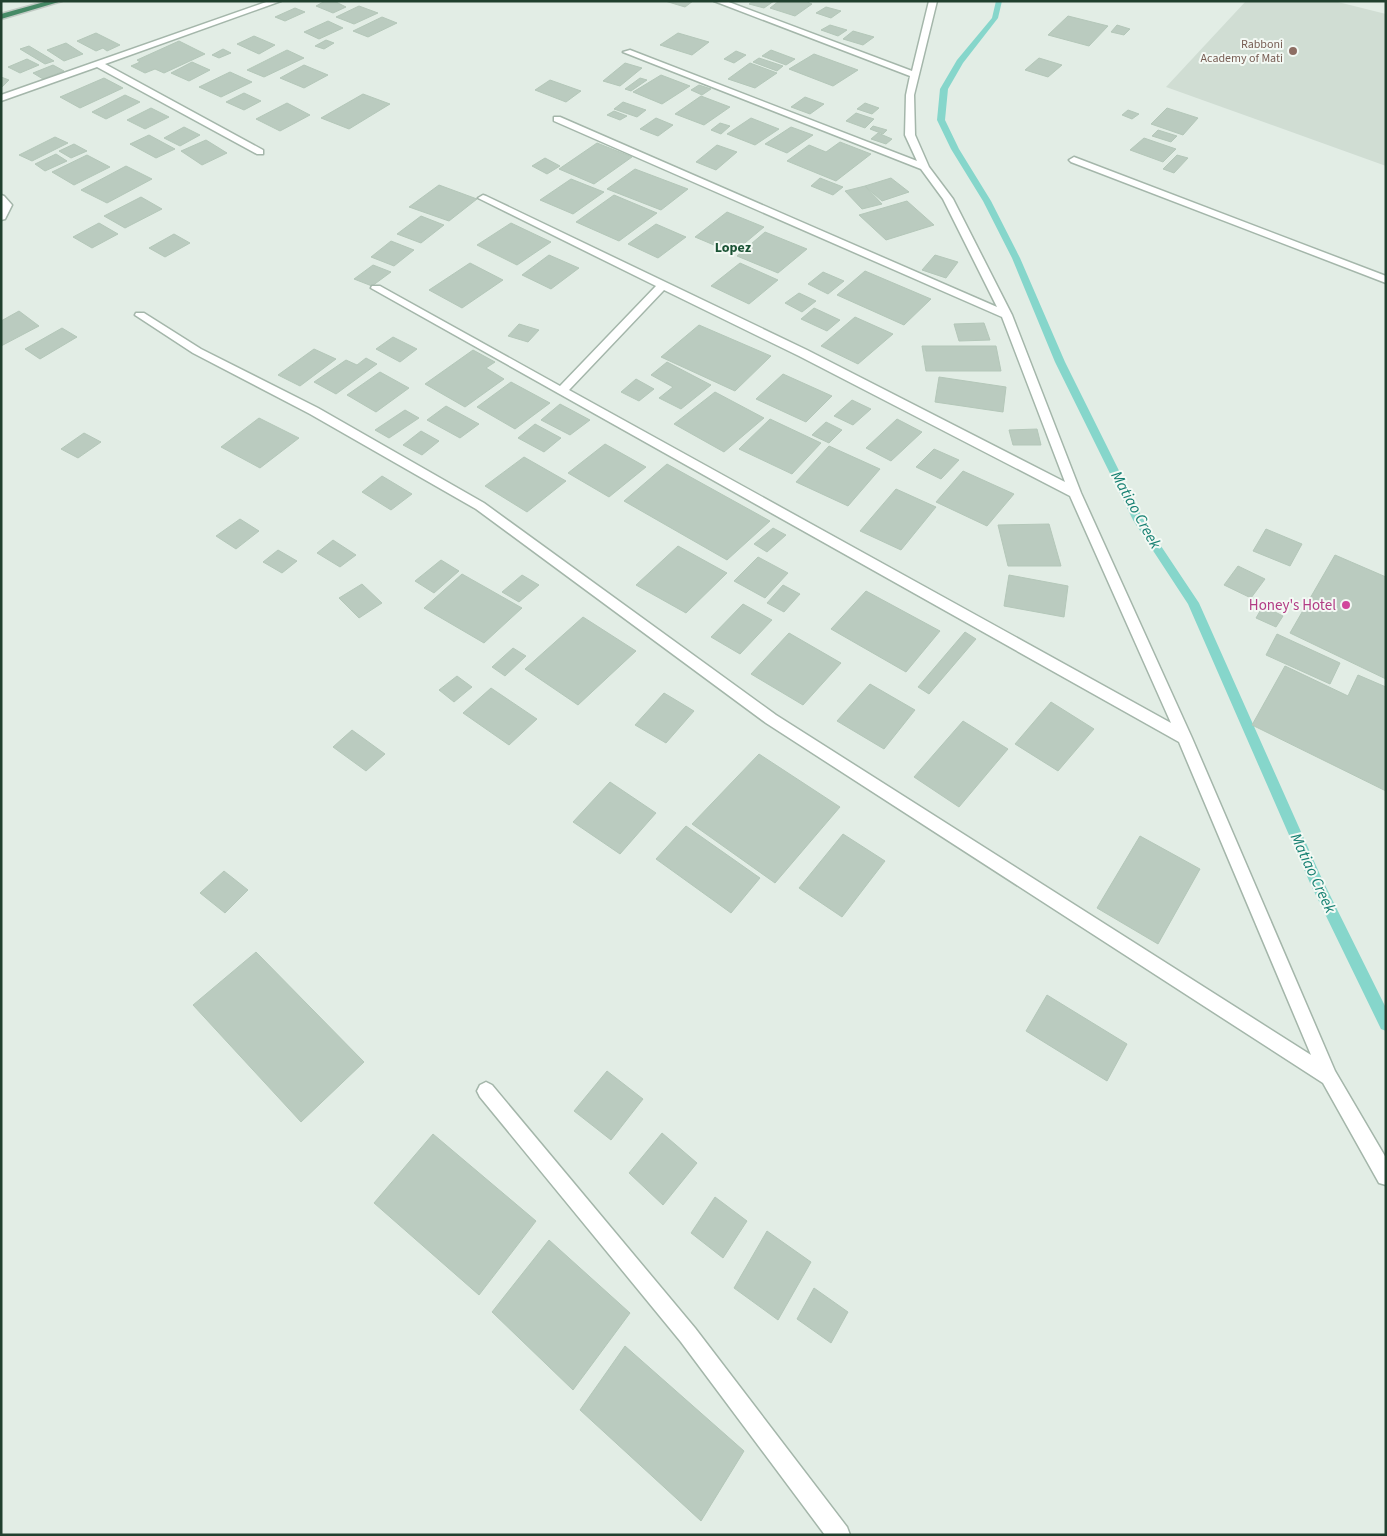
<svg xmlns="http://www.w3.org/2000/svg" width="1387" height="1536" font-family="'Source Sans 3',sans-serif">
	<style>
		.built { fill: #d0ddd3 }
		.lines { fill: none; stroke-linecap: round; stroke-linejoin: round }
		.stream { fill: #86d6cb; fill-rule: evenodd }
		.building { fill: #bacbbf; stroke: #b4c7b9 }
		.minor-casing { stroke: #a4b6aa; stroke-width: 3 }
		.trunk-casing { stroke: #c1cac4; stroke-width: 3 }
		.minor { fill: #fff; fill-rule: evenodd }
		.trunk { fill: #468a66; fill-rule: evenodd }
		.education-dot { fill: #8d6e63; stroke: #f3f9f4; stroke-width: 2 }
		.hotel-dot { fill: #d1479c; stroke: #f3f9f4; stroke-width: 2 }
		.labels { text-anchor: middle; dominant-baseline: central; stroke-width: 4; stroke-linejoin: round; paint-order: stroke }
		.far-education-label { font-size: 12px; fill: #785e54; stroke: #f3f9f4; text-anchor: end }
		.far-neighbourhood-label { font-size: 14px; font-weight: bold; fill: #1b5335; stroke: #f3f9f4 }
		.hotel-label { font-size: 15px; fill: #b23c85; stroke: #f3f9f4; text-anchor: end }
		.water-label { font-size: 16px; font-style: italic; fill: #168072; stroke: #f3f9f4 }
	</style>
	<rect width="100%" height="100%" fill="#e2ede5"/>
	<!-- built -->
	<path class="built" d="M1246,1H1334L1386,14V166L1166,87Z"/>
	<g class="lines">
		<!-- stream -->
		<path class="stream" d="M996,1H1002L998,18L963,63L948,89L945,120L959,149L991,201L1020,258L1065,362L1143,519L1199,603L1322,879L1386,1008V1031L1381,1029L1310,883L1188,604L1133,520L1055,362L1012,258L983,201L951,149L937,120L940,89L957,60L992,18Z"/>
	</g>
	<!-- building -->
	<path class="building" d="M325,1H334L346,7L333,13L316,6Z
		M665,1H693L685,7Z
		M753,1H774L764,8L749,4Z
		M779,1H805L812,4L795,16L770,8Z
		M359,6L378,13L354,24L336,17Z
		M826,7L841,11L831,18L816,13Z
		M295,8L305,12L285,21L275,17Z
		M1068,16L1108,26L1089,46L1048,35Z
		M382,17L397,23L368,37L353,31Z
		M328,21L343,28L319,39L304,32Z
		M830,25L847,30L838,36L821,30Z
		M1117,25L1130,29L1124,35L1111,32Z
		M853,31L874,37L863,45L843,39Z
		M96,33L120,45L107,51L103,48L96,51L77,41Z
		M678,33L709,42L692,55L660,45Z
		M254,36L275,45L259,54L237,44Z
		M326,40L334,43L324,49L315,46Z
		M179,41L205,54L164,73L155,69L145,73L131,66L140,62L137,60Z
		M66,43L83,54L64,61L47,50Z
		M29,46L54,61L45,64L20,49Z
		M223,49L231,53L219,58L212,55Z
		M287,50L304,58L264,77L247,70Z
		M771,50L795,59L786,65L762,56Z
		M736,51L746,55L734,63L724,59Z
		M814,54L858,70L833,86L789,69Z
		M759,58L783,66L777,71L753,62Z
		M1039,58L1062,65L1048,77L1025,70Z
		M27,59L39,65L20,73L8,67Z
		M192,62L210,70L189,81L171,73Z
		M625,63L642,68L620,86L603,81Z
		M750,63L777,73L755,88L728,79Z
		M53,65L64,71L43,79L33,73Z
		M304,65L328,75L304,88L280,78Z
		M230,72L252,82L221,97L199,87Z
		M661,75L690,86L662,104L633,92Z
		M1,77L9,80L1,88Z
		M104,78L123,88L80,108L60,97Z
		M640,78L647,80L631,91L625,89Z
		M550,80L581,91L566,102L535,90Z
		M699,85L711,89L702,95L691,90Z
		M244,93L261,101L244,110L226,102Z
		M363,94L390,104L349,129L321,118Z
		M125,95L140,102L106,119L92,112Z
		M701,96L730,107L704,125L675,114Z
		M805,97L824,104L810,114L791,107Z
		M623,102L646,110L637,117L614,109Z
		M287,103L310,115L280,131L256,119Z
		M865,103L879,108L872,114L857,109Z
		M151,108L169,117L145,129L127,120Z
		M1167,108L1198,118L1183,135L1151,124Z
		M1128,110L1139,114L1132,119L1122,115Z
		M614,111L627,116L620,120L607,115Z
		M856,113L874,119L865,128L846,121Z
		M656,118L673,125L658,136L640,129Z
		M751,118L779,129L755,145L727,134Z
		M720,123L730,126L721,134L711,130Z
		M873,126L887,130L883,134L870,129Z
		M184,127L200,135L180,146L164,138Z
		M791,127L813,135L787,153L765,144Z
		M1158,130L1177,136L1171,142L1152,136Z
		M878,133L892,139L886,144L871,139Z
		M149,135L175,149L156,158L130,144Z
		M55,137L68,143L32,161L19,155Z
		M1144,138L1176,149L1163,162L1130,150Z
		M206,140L227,153L202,165L181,151Z
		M840,142L871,154L836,181L787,161L809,145L826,152Z
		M597,143L632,157L594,184L559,169Z
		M74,144L87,151L71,158L59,151Z
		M717,145L737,152L716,170L696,162Z
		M56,154L67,161L45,171L35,164Z
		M87,155L110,167L74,185L52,172Z
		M1177,155L1188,158L1174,173L1163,169Z
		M545,158L560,166L547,174L532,166Z
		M126,166L152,179L107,203L81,190Z
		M635,169L688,189L661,210L607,189Z
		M820,178L843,187L833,195L811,186Z
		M891,178L909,192L882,201L865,186Z
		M571,179L604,192L573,214L540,200Z
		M439,185L477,199L449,221L409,207Z
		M865,186L882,204L862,209L845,191Z
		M614,195L657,213L619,241L576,222Z
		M141,197L162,209L125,228L104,216Z
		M907,201L934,225L886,240L859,215Z
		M727,212L764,227L733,253L695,237Z
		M421,216L444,225L421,243L397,234Z
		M99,223L118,234L92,248L73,237Z
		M511,223L551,242L517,265L477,245Z
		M656,224L686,237L658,258L628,244Z
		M765,232L807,249L778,273L737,256Z
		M174,234L190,243L165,257L149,248Z
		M391,241L414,250L394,266L371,257Z
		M549,255L579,268L551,289L522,275Z
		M935,255L958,262L946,278L922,270Z
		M470,263L503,280L462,308L429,290Z
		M740,263L778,280L749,304L711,286Z
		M373,265L391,272L372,286L354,279Z
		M865,271L931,299L904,325L837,295Z
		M823,272L844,281L828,294L808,284Z
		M799,293L816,301L802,312L785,303Z
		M814,308L840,320L827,331L801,319Z
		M19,311L39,326L1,346V321Z
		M855,317L893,334L858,364L821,346Z
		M984,323L990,340L959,341L954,324Z
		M519,324L539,330L528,342L508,336Z
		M699,325L771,356L735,391L661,357Z
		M62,328L77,337L40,359L25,349Z
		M393,337L417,349L400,362L376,349Z
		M922,346H996L1001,371H926Z
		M314,349L336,359L300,386L278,375Z
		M473,350L495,362L486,368L504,379L465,407L425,384Z
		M366,358L377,364L336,394L314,382L346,360L357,365Z
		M667,362L711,385L681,409L659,398L673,387L651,375Z
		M380,372L409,388L376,412L347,395Z
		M783,374L832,396L806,422L756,399Z
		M939,377L1006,387L1003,412L935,402Z
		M636,379L654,389L639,401L621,392Z
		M511,382L550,403L515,429L477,407Z
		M715,392L764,418L724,452L674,424Z
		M852,400L871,409L853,425L834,416Z
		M560,404L590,420L570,435L541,420Z
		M446,406L479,424L460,438L427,420Z
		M405,410L419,418L389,438L375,430Z
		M259,418L299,438L260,468L221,447Z
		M770,419L821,443L792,474L739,449Z
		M897,419L922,432L891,461L866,448Z
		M826,422L842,430L829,443L812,435Z
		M535,424L561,438L544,452L518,438Z
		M1037,429L1041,445H1013L1009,430Z
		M421,431L439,441L422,455L403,445Z
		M84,433L101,442L78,458L61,449Z
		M605,444L646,467L609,497L568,473Z
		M829,446L880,469L848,506L796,482Z
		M934,449L959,460L941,479L916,467Z
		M524,457L566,481L527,512L485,486Z
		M667,464L770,521L727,560L624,501Z
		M963,471L1014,494L987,526L936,502Z
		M382,476L412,494L391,510L362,492Z
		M896,489L936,507L901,550L860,531Z
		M240,519L259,531L236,549L216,536Z
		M1049,524L1061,566H1008L998,525Z
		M773,528L786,535L767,552L754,544Z
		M1266,529L1302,544L1290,566L1253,551Z
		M333,540L356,555L340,567L317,553Z
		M678,546L727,573L686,613L636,585Z
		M278,550L297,561L282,573L263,562Z
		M1335,555L1386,577V679L1290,633Z
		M758,557L788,573L765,598L734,581Z
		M441,560L459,571L434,593L415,581Z
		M1238,566L1265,579L1251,598L1224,585Z
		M462,574L522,608L484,643L424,608Z
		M522,575L539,585L519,602L502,592Z
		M1009,575L1068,586L1064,617L1004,606Z
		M362,584L382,603L359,618L339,598Z
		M783,585L800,594L784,612L767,603Z
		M866,591L940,631L906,672L831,629Z
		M743,604L772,620L740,654L711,637Z
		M1263,606L1283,616L1276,627L1256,618Z
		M583,617L636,651L578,705L525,669Z
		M965,632L976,639L929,694L918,687Z
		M789,633L841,663L803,705L751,674Z
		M1277,634L1340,663L1330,684L1266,655Z
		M513,648L526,656L505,676L492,667Z
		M1285,666L1348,696L1358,675L1386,687V791L1252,725Z
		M457,676L472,687L454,702L439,690Z
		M870,684L915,710L884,749L837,721Z
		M491,688L537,719L509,745L463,713Z
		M664,693L694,711L666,743L635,725Z
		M1051,702L1094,729L1058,771L1015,744Z
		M963,721L1008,749L959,807L914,777Z
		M352,730L385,754L366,771L333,747Z
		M759,754L840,807L775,883L692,824Z
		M610,782L656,813L620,854L573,822Z
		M686,826L760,878L731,913L656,859Z
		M843,834L885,861L842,917L799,888Z
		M1140,836L1200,869L1158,944L1097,908Z
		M224,871L248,890L225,913L200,893Z
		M256,952L364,1062L301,1122L193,1005Z
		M1047,995L1127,1044L1107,1081L1026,1031Z
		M607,1071L643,1099L611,1140L574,1111Z
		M662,1133L697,1163L663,1205L629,1173Z
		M433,1134L536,1221L479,1295L374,1203Z
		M715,1197L747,1221L723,1258L691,1233Z
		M767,1231L811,1262L778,1320L734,1288Z
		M549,1240L630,1313L573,1390L492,1312Z
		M814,1288L848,1312L831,1343L797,1319Z
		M625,1346L744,1451L701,1521L580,1410Z"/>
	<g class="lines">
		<!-- minor casing -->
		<g class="minor-casing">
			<path id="minor" d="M269,1H281L105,64L263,150V154H257L97,67L1,101V95Z
				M714,1H726L912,71L929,1H937L914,95L915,135L929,167L953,199L1012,315L1081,493L1192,738L1335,1071L1386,1158V1185L1379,1183L1323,1083L766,723L476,509L310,414L193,353L135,315L136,313H144L201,349L318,408L484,503L776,715L1311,1055L1179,742L371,288L372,286H380L560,386L656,286L478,198L483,195L486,196L807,350L1065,482L1002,317L554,121V117H560L997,307L943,199L921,169L623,52L630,50L917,161L905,135L906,95L910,76ZM664,290L799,356L1070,496L1171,723L569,390Z
				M1074,157L1386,276V283L1071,162L1069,160Z
				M1,195L4,196L12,205L5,219L1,220Z
				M486,1082L492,1085L695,1328L847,1527L850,1535H825L681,1342L480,1097L477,1091L480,1085Z"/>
		</g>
		<!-- trunk casing -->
		<g class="trunk-casing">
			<path id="trunk" d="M48,1H62L1,19V14Z"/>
		</g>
		<!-- minor -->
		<use href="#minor" class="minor"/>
		<!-- trunk -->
		<use href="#trunk" class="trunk"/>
	</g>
	<!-- markers -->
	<circle class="education-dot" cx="1293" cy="51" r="5"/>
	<circle class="hotel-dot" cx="1346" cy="605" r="5"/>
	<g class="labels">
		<!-- far-education labels -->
		<g class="far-education-label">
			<text x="1283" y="44">Rabboni<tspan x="1283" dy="14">Academy of Mati</tspan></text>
		</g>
		<!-- far-neighbourhood labels -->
		<g class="far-neighbourhood-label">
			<text x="733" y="248">Lopez</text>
		</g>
		<!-- hotel labels -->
		<g class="hotel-label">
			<text x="1336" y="605">Honey's Hotel</text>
		</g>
		<!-- water labels -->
		<g class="water-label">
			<text transform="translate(1136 510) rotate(61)">Matiao Creek</text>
			<text transform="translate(1313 873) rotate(65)">Matiao Creek</text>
		</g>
	</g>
	<!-- border -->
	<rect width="1387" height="1536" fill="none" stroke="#20402e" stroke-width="5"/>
</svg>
